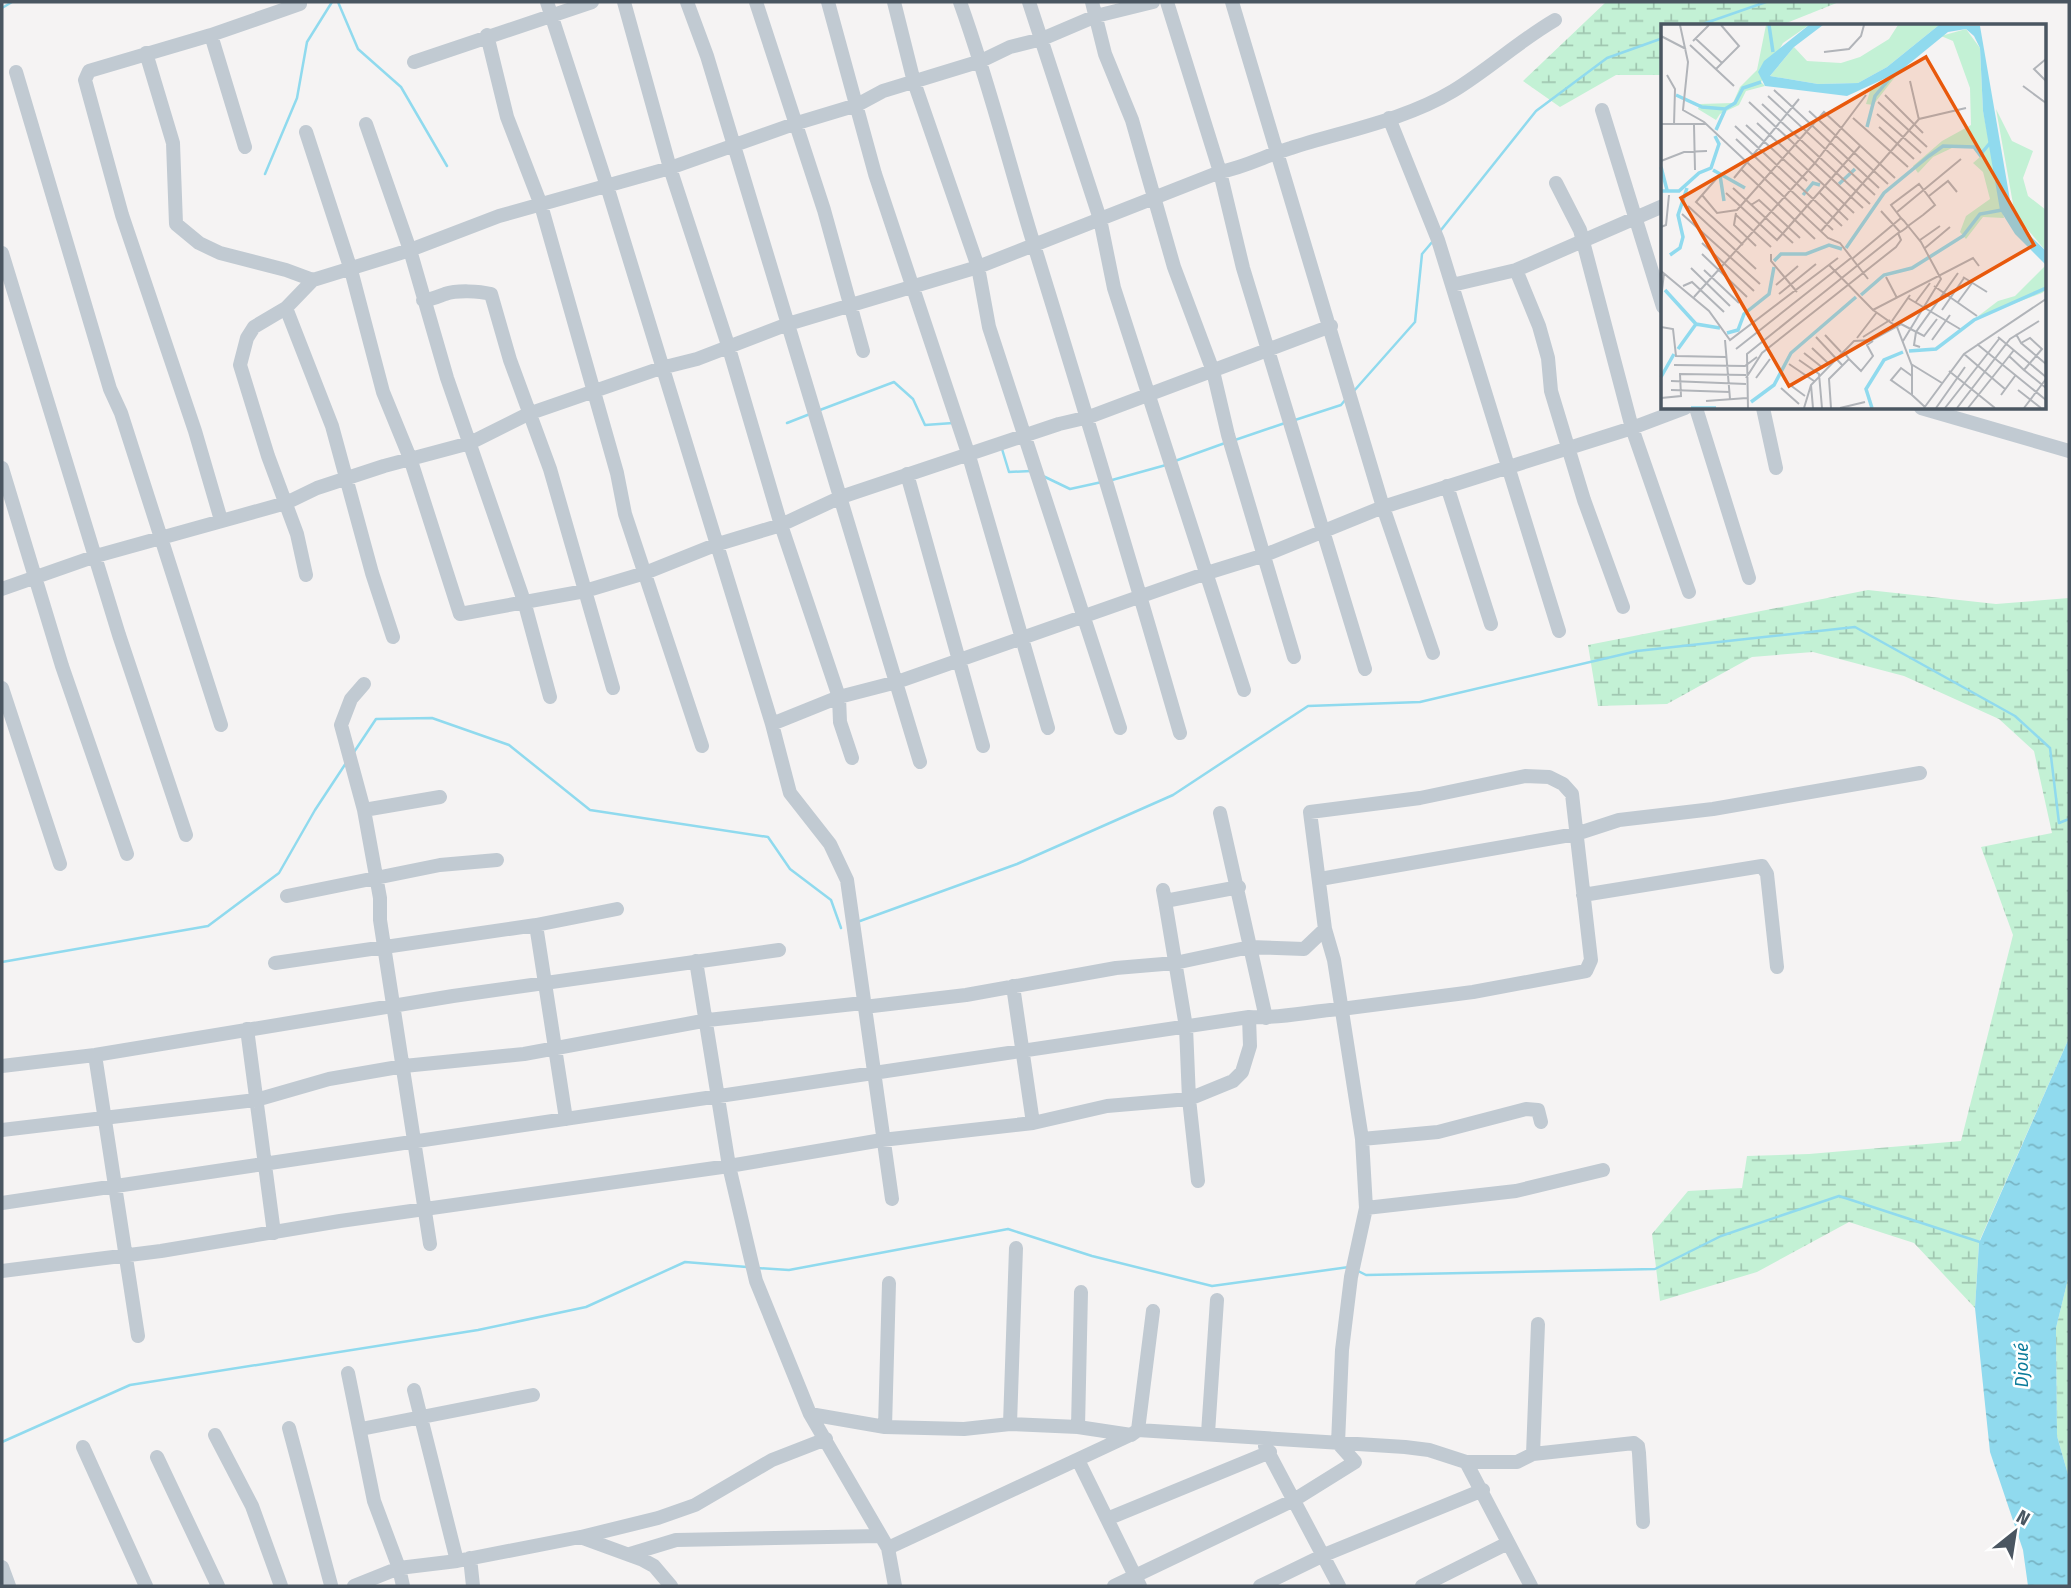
<svg xmlns="http://www.w3.org/2000/svg" width="2071" height="1588" font-family="'Fira Sans Condensed',sans-serif">
	<style>
		.wetland { fill: url(#wetland-marsh) }
		.water { fill: url(#water-ripples) }
		.lines { fill: none; stroke-linecap: round; stroke-linejoin: round }
		.stream { stroke: #90daee; stroke-width: 2.5 }
		.minor { stroke: #c1cad2; stroke-width: 14 }
		.labels { text-anchor: middle; dominant-baseline: central; stroke-width: 5; stroke-linejoin: round; paint-order: stroke }
		.water-label { font-size: 19px; font-style: italic; fill: #0c7c9b; stroke: #fff }
		.inset-river { fill: none; stroke: #90daee; stroke-width: 3.5 }
		.inset-road { fill: none; stroke: #b1b4b9; stroke-width: 2 }
		.view { fill: #e8590c; fill-opacity: 0.15; stroke: #e8590c; stroke-width: 3.5 }
		.inset-edge { fill: none; stroke: #4a5661; stroke-width: 3.5 }
	</style>
	<defs>
		<pattern id="wetland-marsh" width="20" height="14" patternUnits="userSpaceOnUse" patternTransform="scale(1.75)"><rect width="20" height="14" fill="#c3f1d5"/><path d="M1 5h8M5 5V1M11 12h8M15 12V8" fill="none" stroke="#a0c6b0"/></pattern>
		<pattern id="water-ripples" width="26" height="14" patternUnits="userSpaceOnUse" patternTransform="scale(1.75)"><rect width="26" height="14" fill="#90daee"/><path d="M2 4q2-2 4 0t4 0M15 11q2-2 4 0t4 0" fill="none" stroke="#78b4c4"/></pattern>
	</defs>
	<rect width="100%" height="100%" fill="#f5f3f3"/>
	<!-- wetland -->
	<path class="wetland" d="M1606,2H1839L1779,26H1663V75H1616L1560,107L1523,81Z
		M1868,590L1996,604L2069,598V1038L1979,1242L1975,1308L1914,1243L1849,1222L1757,1272L1660,1301L1652,1234L1688,1191L1742,1188L1747,1156L1809,1154L1961,1141L2013,935L1981,847L2052,833L2034,751L1999,719L1904,676L1813,652L1752,657L1667,704L1598,706L1588,645Z
		M2069,1275V1478L2057,1436L2056,1328Z"/>
	<!-- water -->
	<path class="water" d="M2069,1038V1275L2056,1328L2057,1436L2069,1478V1586H2028L2023,1550L1990,1452L1975,1308L1979,1243Z"/>
	<g class="lines">
		<!-- stream -->
		<path class="stream" d="M338,2L358,49L401,87L447,166
			M2,8L12,2
			M1697,26L1766,2
			M265,174L297,98L307,42L332,2
			M1441,230L1536,111L1607,58L1663,38
			M1353,392L1415,322L1422,254L1433,241
			M820,410L894,382L913,399L925,425L953,423
			M1295,420L1341,405L1346,399
			M787,423L810,414
			M1235,440L1285,423
			M1002,449L1009,472L1031,471
			M1175,461L1225,443
			M1043,476L1070,489L1102,482
			M1112,480L1166,465
			M354,752L376,719L432,718L509,745L590,810L768,837L790,869L831,900L841,928
			M860,921L1017,864L1173,795L1308,706L1420,702L1637,651L1855,627L2015,716L2050,748L2059,823L2069,819
			M2,962L208,926L279,873L315,810L346,763
			M757,1268L789,1270L1008,1229L1092,1256L1212,1286L1349,1267
			M1358,1271L1366,1275L1655,1269L1721,1236L1839,1196L1983,1243
			M2,1442L130,1385L478,1330L586,1307L685,1262L747,1267"/>
		<!-- minor -->
		<path class="minor" d="M547,2L607,186L772,724L790,793L830,844L847,880L892,1199
			M624,2L670,168L728,345L781,525L839,697L840,722L852,758
			M687,2L707,56L920,762
			M756,2L824,210L863,351
			M828,2L875,174L969,456L1048,728
			M894,2L914,82L978,267L989,327L1120,728
			M960,2C989,82 1009,164 1034,245C1084,407 1133,570 1180,733
			M1029,2L1100,219L1114,288L1244,690
			M1092,2L1105,54L1132,120L1174,267L1213,371L1228,435L1294,657
			M1167,2L1220,172L1243,268L1365,669
			M1232,2L1383,507L1433,653
			M211,35L245,147
			M487,35L507,117L541,205L617,473L625,514L702,746
			M146,53L173,143L176,224L199,243L220,253L286,270L313,280L410,250L499,216L670,168L794,124L857,105L883,91L981,61L1010,47L1042,39L1096,16L1153,2
			M414,62L592,2
			M16,72L110,389L121,413L221,725
			M1602,110L1663,307
			M1389,118L1438,240L1559,631
			M366,124L410,250L447,378L524,601L550,697
			M306,132L351,270L383,392L410,458L460,614L585,591L645,573L715,545L781,525L841,497L1059,424L1089,417L1331,326
			M1556,183L1580,230L1632,428L1689,592
			M2,253L119,635L186,835
			M1516,270L1539,326L1548,358L1551,391L1584,500L1623,607
			M1452,285L1516,270L1663,206
			M423,300C432,300 437,297 445,294C457,290 479,291 491,294L510,360L550,469L613,688
			M286,308L332,426L372,573L393,637
			M1696,408L1749,578
			M1763,408L1776,468
			M1921,408L2069,451
			M2,468L62,666L127,854
			M907,474L983,746
			M1447,486L1491,624
			M221,520L195,431L122,215L85,80L89,71L211,35L300,4
			M306,575L297,534L268,456L240,365L247,338L254,327L286,308L313,280
			M2,589L96,556L286,503L317,488L384,466L470,443L528,414L661,368L697,359L788,324L978,267L1220,172C1246,167 1267,155 1291,148C1344,131 1405,120 1453,91C1489,69 1519,41 1555,20
			M364,684L351,699L341,725L364,810L380,898V920L430,1244
			M2,688L60,864
			M772,724L839,697L897,682L1207,573L1265,555L1383,507L1632,428L1685,408
			M364,810L440,797
			M1220,813L1266,1018
			M1320,879L1576,834L1619,820L1713,809L1920,773
			M1163,890L1165,901L1239,887
			M1583,895L1762,866L1767,874L1777,967
			M287,896L440,865L497,860
			M1165,901L1186,1027L1189,1099L1198,1181
			M536,925L566,1119
			M696,961L729,1166L756,1281L810,1414L885,1427L964,1429L1010,1424L1078,1427L1131,1435L1138,1430L1405,1447L1429,1450L1466,1462H1517L1533,1454L1634,1443L1638,1446L1639,1453L1643,1522
			M275,963L536,925L617,909
			M1013,986L1033,1123
			M864,1007L966,995L1116,968L1175,963L1250,947L1304,949L1325,929
			M247,1029L274,1233
			M95,1055L138,1336
			M2,1066L95,1055L453,996L779,950
			M2,1130L256,1100L329,1079L404,1066L524,1054L708,1020L863,1003
			M1362,1139L1438,1132L1526,1109L1538,1110L1541,1122
			M2,1203L1249,1017C1280,1019 1310,1011 1341,1009L1473,992L1586,971L1591,960L1572,794L1563,784L1549,777L1525,776L1420,798L1310,812L1325,929L1334,960L1362,1139L1366,1208L1351,1277L1342,1350L1338,1443L1355,1462L1294,1500L1114,1586
			M1366,1208L1516,1191L1603,1170
			M2,1271L161,1251L340,1221L729,1166L882,1140L1033,1123L1107,1106L1189,1099L1233,1081L1242,1072L1250,1046L1249,1017
			M348,1373L374,1501L399,1568L403,1586
			M414,1390L457,1561
			M810,1414L888,1548L895,1586
			M1010,1424L1016,1248
			M885,1427L889,1283
			M1078,1427L1081,1292
			M289,1428L331,1585
			M361,1429L533,1395
			M1138,1430L1153,1311
			M1208,1433L1217,1300
			M215,1435L252,1506L281,1586
			M1265,1446L1339,1586
			M83,1447L146,1586
			M1533,1454L1538,1324
			M157,1457L218,1586
			M1078,1460L1140,1586
			M1466,1462L1531,1586
			M1107,1519L1270,1452
			M581,1537L658,1518L695,1505L772,1460L826,1439
			M888,1548L1128,1436
			M630,1554L676,1540L880,1536
			M470,1558L473,1586
			M2,1567L9,1586
			M354,1586L399,1568L457,1561L580,1537L643,1560L654,1566L671,1586
			M1260,1586L1324,1555L1483,1490
			M1422,1586L1508,1543"/>
	</g>
	<g class="labels">
		<!-- water labels -->
		<g class="water-label">
			<text transform="translate(2021 1365) rotate(-90)">Djoué</text>
		</g>
	</g>
	<!-- overview -->
	<g transform="translate(1661 24)">
		<rect width="385" height="385" fill="#f5f3f3"/>
		<path d="M105,1H148L122,19L100,58L104,62L85,67L78,81L59,90L55,96L37,85L39,80L72,79L79,63L96,46ZM237,1H278L226,43L197,59L157,60L109,52L133,23L146,37L180,39L199,33L228,15ZM305,5L319,24L322,87L343,194L322,193L305,215L299,208L305,192L329,175L322,148L312,139L319,133L312,124H291L272,133L257,149L252,142L281,117L310,101L309,64L292,17L280,12ZM238,48L212,81L205,80L210,64ZM335,85L351,117L372,127L362,154L367,172L385,186V227L354,191ZM385,241V266L381,269L316,293L337,277L354,272Z" fill="#c3f1d5"/>
		<path d="M148,1H162L133,23L109,52L157,60L197,59L226,43L278,1L319,2L349,176L361,204L385,227V241L354,210L339,186L322,87L319,24L313,12L305,5L287,8L238,48L186,72L104,62L97,48L103,37Z" fill="#90daee"/>
		<path class="inset-river" d="M108,1L112,28M15,71L41,83L64,85L74,79L82,64L100,58M206,103L214,72L229,54M55,106L64,86M0,143L6,166M52,146L84,164M59,151L63,177M178,160L194,145M0,167H18L38,149L50,144L58,120L54,112M142,171L152,159L159,161M185,224L223,169L268,132L282,122L313,123L319,131L329,119M9,231L19,224L22,213L17,191L26,164M113,237L120,230H145L168,221L181,225M4,266L35,300L59,304M200,271L223,251L251,244L302,212L319,190L341,186M66,309L77,306L83,290L108,270L113,243M17,325L35,300M248,327L275,325L313,296L385,264M0,353L13,330M90,378L113,361L130,329L195,273M30,384H55M211,384L205,365L223,336L242,328"/>
		<path class="inset-road" d="M19,1L27,38L22,86L43,98L167,214L179,219L207,255M0,12L25,25M35,15L61,39M32,17L48,1M29,21L73,62M163,28L188,25L200,12L203,1M385,35L373,45L385,57M55,45L78,22L60,1M6,51L14,65L13,101M249,57L258,96M362,62L385,79M113,66L218,164M224,71L262,109M107,72L214,171M88,78L202,184M217,78L266,123M101,80L209,180M148,87L227,160M216,90L260,129M192,94L247,143M96,99L193,189M0,100H45M33,101L34,146M85,101L146,157M74,102L181,202M218,103L253,135M75,115L172,206M0,137L23,128L46,127M80,145L154,215M56,154L35,178L82,221M73,154L138,75M72,164L132,219M65,169L116,216L199,122M159,169L187,196M41,171L56,189L76,186L163,88L234,154M268,172L287,157L296,168M90,181L98,176L139,214M27,182L95,245M220,187L239,208M236,188L300,135M75,189L73,201L95,222M21,190L99,260M75,191L110,223M0,203L5,201L8,171M160,207L258,95L305,84M259,216L279,202M41,219L93,267M264,224L289,203M41,230L86,273M110,230V237L136,268M191,235L240,194M168,241L212,286L312,234L318,242M30,244L69,282M43,246L78,279M0,247L48,287L69,316L177,234M225,253L236,274M302,253L326,268M115,261L137,242M22,262L31,258L63,288M273,262L316,292M118,270L155,240M33,273L154,139L205,71M247,274L299,305M0,275L3,249M297,278L311,259M254,279L269,259M212,286L236,303L251,342V371L264,383M281,286L303,254M231,297L249,271M0,303L12,305L15,332L65,333M164,311L180,328M155,313L182,342M202,313L229,296M337,313L385,353M196,314L216,288M64,316L69,375M271,316L289,291M360,319L385,340M316,320L385,376M259,323L253,321L255,308L297,249M151,324L167,339M75,325L190,234M143,329L162,344M303,330L344,365M348,332L363,346L381,325L369,314L360,319L355,310M188,335L200,347L212,332L206,321L212,317M138,336L158,350L161,384M128,340L153,357M250,340L281,359M13,341L84,342L96,333M363,346L385,364M288,347L334,384M85,354L101,329L235,223L240,216L237,209M95,354L109,335M10,357L85,360M125,358L144,372M120,364L138,380M10,366L69,368M357,366L380,384M251,371L230,356L240,344L251,352M340,371L354,352M0,374L20,372L19,350L85,351M45,377L86,374M87,384L86,330L147,281L237,209L241,207L245,204L247,202L262,191L274,181L258,160L230,181L240,194L243,197L247,202L260,218L280,255L242,317M143,384L150,361M152,384L150,361L193,317L211,316L240,300L263,312L276,295M170,384L168,355L188,335L182,327M179,384L204,378M263,384L303,330L385,275M275,384L304,343M284,384L338,315M296,384L349,315L378,297M307,384L353,326M363,384L385,355"/>
		<path class="view" d="M265,33L373,221L128,362L20,174Z"/>
		<rect width="385" height="385" class="inset-edge"/>
	</g>
	<!-- border -->
	<rect width="2071" height="1588" fill="none" stroke="#4a5661" stroke-width="7"/>
	<!-- north arrow -->
	<g transform="translate(2015 1532) rotate(30)" stroke="#ffffff" stroke-width="5" paint-order="stroke">
	<path d="M0-5L12 26L0 18L-12 26Z" fill="#4a5661"/>
	<text y="-10" font-size="19" font-weight="bold" text-anchor="middle" fill="#4a5661">N</text>
	</g>
</svg>
